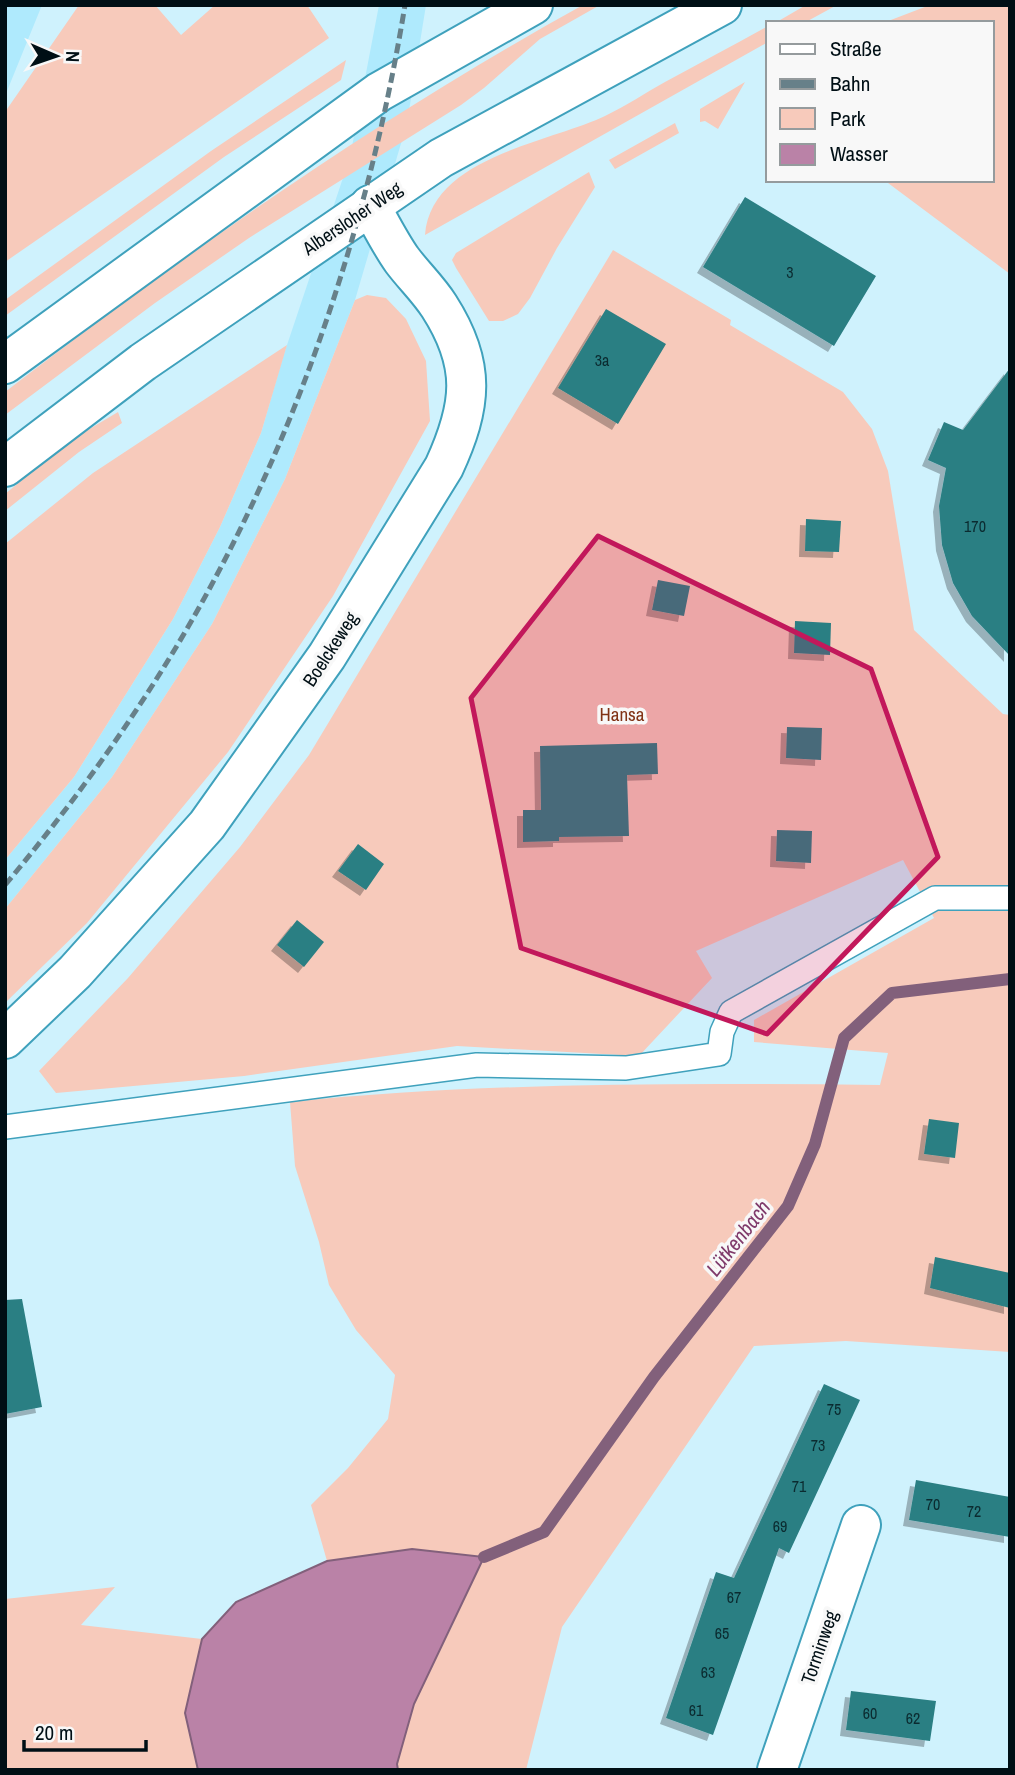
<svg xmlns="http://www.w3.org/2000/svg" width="1015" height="1775" font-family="'Archivo Narrow',sans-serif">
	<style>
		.built { fill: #afeafd }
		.green { fill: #f7cabb }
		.water { fill: #ba82a7; stroke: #82607b; stroke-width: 2 }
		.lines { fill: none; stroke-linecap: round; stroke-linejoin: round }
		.stream { stroke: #82607b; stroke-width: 12 }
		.building { fill: #2c7f83; filter: url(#shadow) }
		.lane-casing { stroke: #3fa1bc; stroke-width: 26 }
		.street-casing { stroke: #3fa1bc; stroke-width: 42 }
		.secondary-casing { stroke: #3fa1bc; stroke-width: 42 }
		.lane { stroke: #fff; stroke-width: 23 }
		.street { stroke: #fff; stroke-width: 38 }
		.secondary { stroke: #fff; stroke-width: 38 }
		.rail { stroke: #678089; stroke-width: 5; stroke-dasharray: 10 5; stroke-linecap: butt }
		.marked { fill: #c2185b; fill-opacity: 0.2; stroke: #c2185b; stroke-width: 5; stroke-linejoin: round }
		.labels { text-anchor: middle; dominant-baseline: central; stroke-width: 7; stroke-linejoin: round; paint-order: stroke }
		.number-label { font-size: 16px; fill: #0b2b30 }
		.street-label { font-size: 19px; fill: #000f15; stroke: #f8f8f8 }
		.park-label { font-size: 19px; fill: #813316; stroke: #f8f8f8 }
		.water-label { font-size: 21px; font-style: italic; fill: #7f3a6b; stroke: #f8f8f8 }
	</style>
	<defs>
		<filter id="shadow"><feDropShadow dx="-6" dy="6" stdDeviation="0" flood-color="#0004"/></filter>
	</defs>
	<rect width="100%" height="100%" fill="#cff2fd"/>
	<!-- built -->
	<path class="built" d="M5,5H42L5,96Z
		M379,5H426L407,123L355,300L285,479L212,624L112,777L5,909V860L74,777L173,619L220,527L261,433L283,357L350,157Z"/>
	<!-- green -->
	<path class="green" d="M79,5H155L181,35L215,5H307L329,38L5,262V112Z
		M583,5H600L540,39L484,88L461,105L249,238L155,303L5,415V392C188,251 380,117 583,5Z
		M806,5H837L804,23H775Z
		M930,5H1010V274L884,180H992V23H883Z
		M768,26V42L425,235C431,157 548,143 605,116C626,106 645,93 665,82C700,63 734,45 768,26Z
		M346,60L341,80L224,157L5,316V300L211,151Z
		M745,82L718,129L705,121L700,122V109Z
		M675,123L679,133L615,169L609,160Z
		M589,172L595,187L557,248L530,298L518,314L503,321H489L456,268L452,260L456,253Z
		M613,250L731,320L730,325L843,392L872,429L888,471L914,630L1003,714L1010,715V1352L846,1341L754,1346L562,1627L526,1770H398L397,1764L414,1704L453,1624L412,1549L327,1561L311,1505L348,1468L388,1419L395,1375L356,1330L329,1285L319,1242L295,1166L290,1102C486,1082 683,1083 880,1085L888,1053L754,1042V1020L934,918L903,860L696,951L712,978L639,1056L457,1046L244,1076L56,1093L39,1071L128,978L240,847L309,755Z
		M367,295L386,298L406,319L426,361L430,421L333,596L228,752L87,923L5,1003V909L112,777L212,624L285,479L355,300Z
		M287,345L261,433L220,527L173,619L74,777L5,860V544L93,473Z
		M118,412L122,423L79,452L5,511V494L71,440Z
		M115,1587L81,1625L202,1639L185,1713L198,1770H5V1599Z"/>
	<!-- water -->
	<path class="water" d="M412,1549L484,1557L414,1704L397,1764L398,1770H198L185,1713L202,1639L236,1602L327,1561Z"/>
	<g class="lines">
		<!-- stream -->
		<path class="stream" d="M484,1557L544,1532L654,1377L788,1206L815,1144L844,1038L892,993L1010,979"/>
	</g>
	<!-- building -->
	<path class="building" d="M745,197L876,276L834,346L703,267Z
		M606,309L666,344L618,424L558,388Z
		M1010,368V656L972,616L953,583L942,545L939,506L946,468L928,460L944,422L963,430Z
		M806,519L841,521L839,552L805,551Z
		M658,580L690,586L684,616L652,610Z
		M795,621L831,623L830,655L794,653Z
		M787,727L822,728L821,760L786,758Z
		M657,743L658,774L627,775L629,836L559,837V841L523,842V810H541L540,746Z
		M777,830L812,831L811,863L776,861Z
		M358,844L384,864L366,890L338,871Z
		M297,920L324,942L304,967L277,945Z
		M929,1119L959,1123L955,1158L924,1154Z
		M935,1257L1010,1273V1308L930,1288Z
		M22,1299L42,1407L5,1414V1300Z
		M824,1384L860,1400L789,1553L779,1548L713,1735L666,1718L716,1572L734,1578Z
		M916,1480L1010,1497V1537L909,1520Z
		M851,1691L936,1701L930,1741L846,1730Z"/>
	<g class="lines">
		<!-- lane casing -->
		<g class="lane-casing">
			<path id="lane" d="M5,1127L477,1065L626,1068L719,1054L722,1032L731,1012L935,898H1010"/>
		</g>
		<!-- street casing -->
		<g class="street-casing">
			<path id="street" d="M5,1039L75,972L207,825L327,656L444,467C472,406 477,365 439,306C428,289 414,276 402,260C390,243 380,223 370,205
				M777,1770L861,1525"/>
		</g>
		<!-- secondary casing -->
		<g class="secondary-casing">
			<path id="secondary" d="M5,364L379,92L533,5
				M5,467L143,362L441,158L722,5"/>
		</g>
		<!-- lane -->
		<use href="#lane" class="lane"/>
		<!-- street -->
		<use href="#street" class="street"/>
		<!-- secondary -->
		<use href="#secondary" class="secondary"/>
		<!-- rail -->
		<path class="rail" d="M5,885C63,816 116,744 164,667C288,467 367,237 405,5"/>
	</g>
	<!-- marked area -->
	<path class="marked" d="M598,536L871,669L938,857L767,1034L521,948L471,698Z"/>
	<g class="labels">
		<!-- number labels -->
		<g class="number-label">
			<text x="790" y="272">3</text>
			<text x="602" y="360">3a</text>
			<text x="975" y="526">170</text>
			<text x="834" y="1409">75</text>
			<text x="818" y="1445">73</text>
			<text x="799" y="1486">71</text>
			<text x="933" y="1504">70</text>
			<text x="974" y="1511">72</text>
			<text x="780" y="1526">69</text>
			<text x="734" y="1597">67</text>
			<text x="722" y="1633">65</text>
			<text x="708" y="1672">63</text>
			<text x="696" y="1710">61</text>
			<text x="870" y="1713">60</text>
			<text x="913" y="1718">62</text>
		</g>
		<!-- street labels -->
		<g class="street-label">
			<text transform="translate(352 218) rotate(-34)">Albersloher Weg</text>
			<text transform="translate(330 649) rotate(-57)">Boelckeweg</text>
			<text transform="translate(819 1647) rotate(-71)">Torminweg</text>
		</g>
		<!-- park labels -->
		<g class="park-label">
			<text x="622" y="714">Hansa</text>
		</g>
		<!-- water labels -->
		<g class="water-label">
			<text transform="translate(738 1238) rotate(-52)">Lütkenbach</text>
		</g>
	</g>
	<!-- border -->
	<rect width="1015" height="1775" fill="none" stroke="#000f15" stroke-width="14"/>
	<!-- legend -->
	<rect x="766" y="21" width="228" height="161" fill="#f8f8f8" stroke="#959b9d" stroke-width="2"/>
	<rect x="780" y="44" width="35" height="10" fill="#ffffff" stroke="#959b9d" stroke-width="2"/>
	<text x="830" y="56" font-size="21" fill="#000f15">Straße</text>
	<rect x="780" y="79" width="35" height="10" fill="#678089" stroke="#959b9d" stroke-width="2"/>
	<text x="830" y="91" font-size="21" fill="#000f15">Bahn</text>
	<rect x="780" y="108" width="35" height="21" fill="#f7cabb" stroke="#959b9d" stroke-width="2"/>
	<text x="830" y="126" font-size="21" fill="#000f15">Park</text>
	<rect x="780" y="144" width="35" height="21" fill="#ba82a7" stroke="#959b9d" stroke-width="2"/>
	<text x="830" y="161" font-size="21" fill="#000f15">Wasser</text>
	<!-- north arrow -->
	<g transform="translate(56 56) rotate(92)" stroke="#f8f8f8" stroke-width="5" paint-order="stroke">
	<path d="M0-5L12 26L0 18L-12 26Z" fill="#000f15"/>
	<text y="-10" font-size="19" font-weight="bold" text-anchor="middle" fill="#000f15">N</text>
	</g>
	<!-- scale -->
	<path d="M24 1740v10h122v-10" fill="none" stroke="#000f15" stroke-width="3.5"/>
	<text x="35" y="1740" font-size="21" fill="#000f15" stroke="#f8f8f8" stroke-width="5" paint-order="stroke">20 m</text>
</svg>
